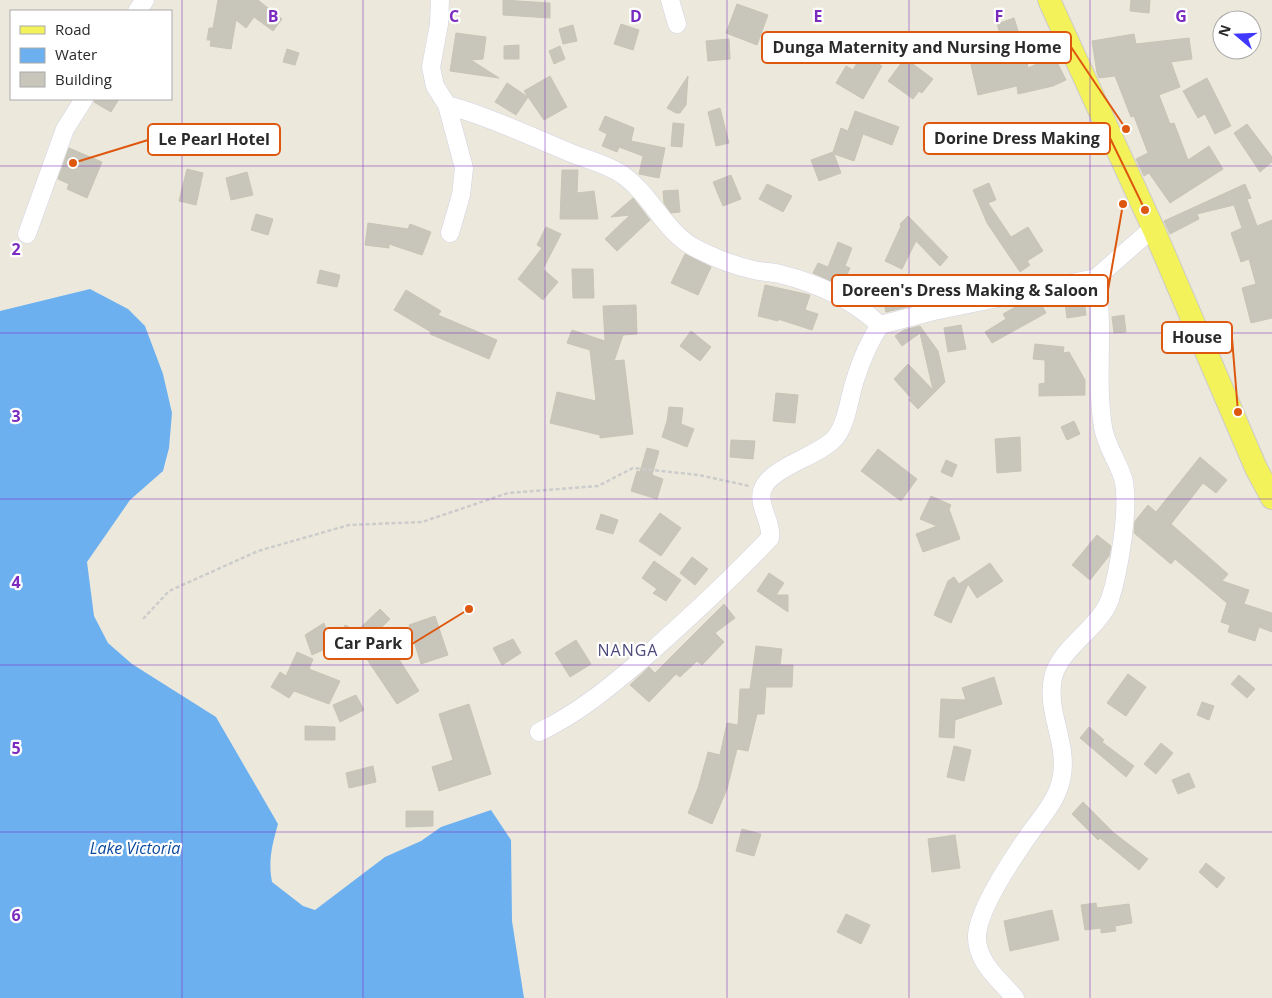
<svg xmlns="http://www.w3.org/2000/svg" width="1272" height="998" font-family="'Open Sans',sans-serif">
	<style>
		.water { fill: #6db0f0 }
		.building { fill: #c8c5bb; stroke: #c8c5b5 }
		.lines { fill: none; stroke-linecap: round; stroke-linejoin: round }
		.minor-casing { stroke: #d2d1e3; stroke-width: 19 }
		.major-casing { stroke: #ccc; stroke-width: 24 }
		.path { stroke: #ccc; stroke-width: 2.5; stroke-dasharray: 4 2.5; stroke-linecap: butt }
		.minor { stroke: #fff; stroke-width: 18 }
		.major { stroke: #f3f25a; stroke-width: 22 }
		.grid { fill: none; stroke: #7b2cbf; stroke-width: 1; stroke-opacity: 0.55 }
		.labels { text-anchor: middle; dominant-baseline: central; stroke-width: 4.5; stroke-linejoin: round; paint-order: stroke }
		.neighbourhood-label { font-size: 16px; letter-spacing: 1px; fill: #4c4a7c; stroke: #fff }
		.water-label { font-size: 16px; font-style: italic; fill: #0b4a9d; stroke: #fff }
		.grid-label { font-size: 16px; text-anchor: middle; font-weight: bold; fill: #7b2cbf; stroke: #fff; stroke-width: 4.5; stroke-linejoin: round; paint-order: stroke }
		.leader { fill: none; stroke: #de570e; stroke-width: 2 }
		.callout-dot { fill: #de570e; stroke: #fff; stroke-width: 2 }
		.callout { fill: #fff; stroke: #de570e; stroke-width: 2 }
		.callout-label { font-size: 16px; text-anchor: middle; font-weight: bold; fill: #2a2a2a }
	</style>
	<rect width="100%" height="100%" fill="#ece9dc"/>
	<!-- water -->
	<path class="water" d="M90,289L128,309L145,326L163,374L172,413L169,448L163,471L130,500L87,562L94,616L108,643L132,664L216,717L278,824C272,845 268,861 272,882L303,906L315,910L385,857L421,841L441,827L491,810L511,840L512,921L524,998H0V311Z"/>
	<!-- building -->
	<path class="building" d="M218,0H258L282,19L273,31L254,17L246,28L236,20L231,49L210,46L211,40H207L209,28H213Z
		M503,0L550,3V18L503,15Z
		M1131,0H1150L1149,13L1130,11Z
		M737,4L768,15L757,45L726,33Z
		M1014,18L1023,46H1025L1028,68L1054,56L1066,80L1053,86L1018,94L1017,86L978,95L968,52L1003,43L997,24Z
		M621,24L639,30L633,50L614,44Z
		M573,25L577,41L563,44L559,29Z
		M456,33L486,37L483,59L471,60L499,78L450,71Z
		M1134,34L1136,44L1189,38L1192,59L1171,62L1180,87L1159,95L1170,124L1174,123L1188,160L1209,146L1223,169L1170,203L1149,173L1144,176L1136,159L1148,153L1134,116L1131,117L1115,76L1099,78L1097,73L1092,41Z
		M729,39L730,59L708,61L706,41Z
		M519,45V59H504V46Z
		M560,46L565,59L554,64L549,51Z
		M287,49L299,53L295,65L283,62Z
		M862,54L882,66L863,99L836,83L846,66L853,70Z
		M905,58L933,79L922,93L919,91L913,99L888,81Z
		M550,76L567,107L544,120L524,91Z
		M688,76L686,105L680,113H676L667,108Z
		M1207,78L1231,126L1215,134L1205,114L1198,118L1183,91Z
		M507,83L528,97L516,115L495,102Z
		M95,99H119L111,112L94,102Z
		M720,108L729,143L716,146L708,112Z
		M855,111L899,127L892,145L863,134L854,161L834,154L841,173L819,181L811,160L833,152L841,128L848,131Z
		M605,116L634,128L631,141L665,148L659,178L639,174L643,156L619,147L617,152L602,146L607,134L599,130Z
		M673,123L684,124L682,147L671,146Z
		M1247,124L1272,157V162L1260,172L1234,133Z
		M69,148L102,162L87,198L67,189L69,184L58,179Z
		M187,169L203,173L196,205L179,201Z
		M562,170H578L577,193L594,191L598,219H560Z
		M247,172L253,195L231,200L226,178Z
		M731,175L741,199L723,206L713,182Z
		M989,183L996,200L988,203L1011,237L1028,227L1043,251L1027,261L1030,265L1020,272L987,223L973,190Z
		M767,184L792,196L783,212L759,199Z
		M1245,184L1251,198L1247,199L1257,226L1272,220V318L1251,323L1242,288L1256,284L1249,259L1241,262L1231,233L1242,228L1234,205L1197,214L1199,219L1170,234L1164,221Z
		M678,190L680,212L671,213L664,203L663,191Z
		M633,198L650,220L617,251L605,239L630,215L611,217Z
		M256,214L273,219L268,235L251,230Z
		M908,216L948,257L940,266L916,241L902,269L885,261L901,226L900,224Z
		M368,223L408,229L410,224L431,232L422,255L389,244V248L365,245Z
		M546,227L561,234L543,269L558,282L543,300L518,279L542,248L537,245Z
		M838,242L852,248L845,266L850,268L842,286L813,273L818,263L828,267Z
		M685,254L711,267L698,295L671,283Z
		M572,269H593L594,298H573Z
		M320,270L340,275L337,287L317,283Z
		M900,278L907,307L886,312L879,283Z
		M765,285L810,295L805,310L818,314L812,330L778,319V321L758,316Z
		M406,290L441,311L438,315L497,340L489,359L430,334L431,332L394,310Z
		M1083,292L1086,315L1067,318L1064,296Z
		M1039,300L1046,313L992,343L985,332L1006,319L1003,314L1019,305Z
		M636,305L637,334L623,335L614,361L624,360L633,434L600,438V435L550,423L557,392L596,401L590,350L567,343L572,330L605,341L603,306Z
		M1124,315L1126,332L1114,333L1112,317Z
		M961,325L966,349L948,352L944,328Z
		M920,326L938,351L945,382L918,409L909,400L911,398L894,379L908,364L933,390L920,333L902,346L895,336L904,330Z
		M691,331L711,347L700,361L680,346Z
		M1035,344L1064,347L1063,353L1069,352L1085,380V395L1039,396V384L1045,383V360L1033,359Z
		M776,393L798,395L795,423L773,421Z
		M669,407L683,408L681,424L694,429L687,447L662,437L667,421Z
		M1074,421L1080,434L1067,440L1061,427Z
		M1020,437L1021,471L997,473L995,439Z
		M731,440L755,441L753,459L730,457Z
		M647,448L659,451L652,475L663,479L657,499L631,491L637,471L640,472Z
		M878,449L917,479L901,501L861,471Z
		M1200,457L1227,480L1216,493L1203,483L1171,524L1228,574L1222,581L1249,590L1244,604L1272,613V632L1259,627L1255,641L1228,632L1230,625L1221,622L1227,603L1175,559L1171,564L1134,533L1135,521L1148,505L1156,512Z
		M946,460L957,465L952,477L941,472Z
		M931,496L951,505L949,509L960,539L923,552L916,534L937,526L920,519Z
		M660,513L681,528L661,556L639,541Z
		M601,514L618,520L613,534L596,529Z
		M1097,535L1111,546L1109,556L1090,580L1072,565Z
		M692,557L708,569L695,585L680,573Z
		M654,561L681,580L666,601L653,593L657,589L642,578Z
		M990,563L1003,581L977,598L968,584L951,623L934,615L948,581L954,577L959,584Z
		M769,573L784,583L776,595H788V612L757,591Z
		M724,604L735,618L715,633L724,642L702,665L697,661L680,677L676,674L649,702L630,685L649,667L655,673Z
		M380,609L390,619L380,629L419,691L397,704L356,643L350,655L334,648L345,625L357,631Z
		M435,616L448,655L421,664L409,625Z
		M324,623L332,646L312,655L305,635Z
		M513,639L521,653L502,665L493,648Z
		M576,640L591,664L570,677L555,653Z
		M756,646L782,649L780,665H793L792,687H766L764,714H757L748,751L737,749L727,789L712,824L688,813L698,788L708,752L720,755L727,723L738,725L740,689H750Z
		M297,652L313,659L309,669L340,681L329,704L294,691L289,698L271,687L280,672L286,676Z
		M1128,674L1146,687L1126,716L1107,703Z
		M1239,675L1255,689L1247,698L1231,684Z
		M994,677L1002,704L955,720L954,738L939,737L941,699L966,700L962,688Z
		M356,695L364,710L340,722L333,705Z
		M1202,702L1214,706L1209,720L1197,715Z
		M469,704L491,774L439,791L432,767L453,760L439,714Z
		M305,726L335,727V740H305Z
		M1089,727L1104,740L1102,742L1134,766L1126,777L1080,738Z
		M1161,743L1173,753L1156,774L1144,764Z
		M954,746L971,750L964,781L947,777Z
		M373,766L376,782L349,788L346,773Z
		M1189,773L1195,787L1178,794L1172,780Z
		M1083,802L1114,833L1148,859L1139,870L1100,838L1098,840L1072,814Z
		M406,811H433V826L406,827Z
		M742,829L761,834L754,856L736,851Z
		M955,835L960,868L932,872L928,839Z
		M1206,863L1225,878L1217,888L1199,872Z
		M1096,903L1097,908L1129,904L1132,923L1115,926L1116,931L1101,933V928L1085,930L1081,905Z
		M1052,910L1059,940L1010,951L1004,921Z
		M846,914L870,925L861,944L837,932Z"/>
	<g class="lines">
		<!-- minor casing -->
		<g class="minor-casing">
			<path id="minor" d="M440,0L439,24L431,67L435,86L447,105C490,117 530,136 571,153C588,160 607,164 623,175C652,196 665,233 697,249C715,258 734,266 754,270C762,272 771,272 780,274C816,283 853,300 880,325
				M670,0L677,24
				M137,11L145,0
				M447,105L464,168L461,195L450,233
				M27,234L65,129L84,99
				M539,732C579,713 611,686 645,657C688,619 730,580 770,538C772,521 758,507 762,491C769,467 818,457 835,438C848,422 849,396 856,377C862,358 869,342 880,325L934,311L1096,278L1153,228
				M1015,998C1000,980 976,962 977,936C978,908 1016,853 1033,829C1042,817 1053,804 1058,790C1074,749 1045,717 1053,678C1059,648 1100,628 1110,599C1119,572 1129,510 1124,482C1120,464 1106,447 1103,427C1095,378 1105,328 1096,278"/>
		</g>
		<!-- major casing -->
		<g class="major-casing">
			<path id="major" d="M1049,0L1153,228L1256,468L1272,498"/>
		</g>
		<!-- path -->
		<path class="path" d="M143,619L169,591L258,551L349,525L422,522L508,493L598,486L633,468L699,475L749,486"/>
		<!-- minor -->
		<use href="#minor" class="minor"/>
		<!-- major -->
		<use href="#major" class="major"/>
	</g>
	<!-- grid -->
	<path class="grid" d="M182,0V998M363,0V998M545,0V998M727,0V998M909,0V998M1090,0V998M0,166H1272M0,333H1272M0,499H1272M0,665H1272M0,832H1272"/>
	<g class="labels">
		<!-- neighbourhood labels -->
		<g class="neighbourhood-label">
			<text x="628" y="650">NANGA</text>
		</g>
		<!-- water labels -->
		<g class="water-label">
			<text x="135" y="848">Lake Victoria</text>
		</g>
	</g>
	<g class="grid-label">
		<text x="273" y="22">B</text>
		<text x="454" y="22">C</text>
		<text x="636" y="22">D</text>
		<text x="818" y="22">E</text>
		<text x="999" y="22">F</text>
		<text x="1181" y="22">G</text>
		<text x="16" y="255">2</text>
		<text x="16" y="422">3</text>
		<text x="16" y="588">4</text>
		<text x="16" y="754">5</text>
		<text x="16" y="921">6</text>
	</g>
	<!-- callouts -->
	<path class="leader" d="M1126 129L1071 47M1145 210L1110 138M73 163L148 140M1123 204L1108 290M1238 412L1232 338M469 609L412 644"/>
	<g class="callout-dot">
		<circle cx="1126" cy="129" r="5"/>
		<circle cx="1145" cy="210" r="5"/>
		<circle cx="73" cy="163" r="5"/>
		<circle cx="1123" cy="204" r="5"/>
		<circle cx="1238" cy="412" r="5"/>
		<circle cx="469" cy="609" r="5"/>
	</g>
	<g class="callout">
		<rect x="762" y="32" width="309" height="31" rx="5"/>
		<rect x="924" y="123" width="186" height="31" rx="5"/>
		<rect x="148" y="124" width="132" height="31" rx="5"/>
		<rect x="832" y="275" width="276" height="31" rx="5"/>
		<rect x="1162" y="322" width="70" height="31" rx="5"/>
		<rect x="324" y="628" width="88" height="31" rx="5"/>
	</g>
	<g class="callout-label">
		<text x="917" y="53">Dunga Maternity and Nursing Home</text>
		<text x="1017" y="144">Dorine Dress Making</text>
		<text x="214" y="145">Le Pearl Hotel</text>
		<text x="970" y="296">Doreen's Dress Making &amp; Saloon</text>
		<text x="1197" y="343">House</text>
		<text x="368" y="649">Car Park</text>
	</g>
	<!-- legend -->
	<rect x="10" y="10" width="162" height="90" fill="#ffffff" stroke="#aaaaaa"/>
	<rect x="20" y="26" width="25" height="8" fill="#f3f25a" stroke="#aaaaaa"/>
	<text x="55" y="35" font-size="15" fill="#2a2a2a">Road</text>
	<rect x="20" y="48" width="25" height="15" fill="#6db0f0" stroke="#aaaaaa"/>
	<text x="55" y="60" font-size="15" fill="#2a2a2a">Water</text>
	<rect x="20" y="72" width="25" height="15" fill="#c8c5bb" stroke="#aaaaaa"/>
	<text x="55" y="85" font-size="15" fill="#2a2a2a">Building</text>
	<!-- north arrow -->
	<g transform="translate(1237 35) rotate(289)"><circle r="24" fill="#ffffff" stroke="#aaaaaa"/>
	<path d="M0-4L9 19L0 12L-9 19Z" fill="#4039fd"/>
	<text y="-8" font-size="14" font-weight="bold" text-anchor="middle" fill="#2a2a2a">N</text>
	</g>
</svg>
